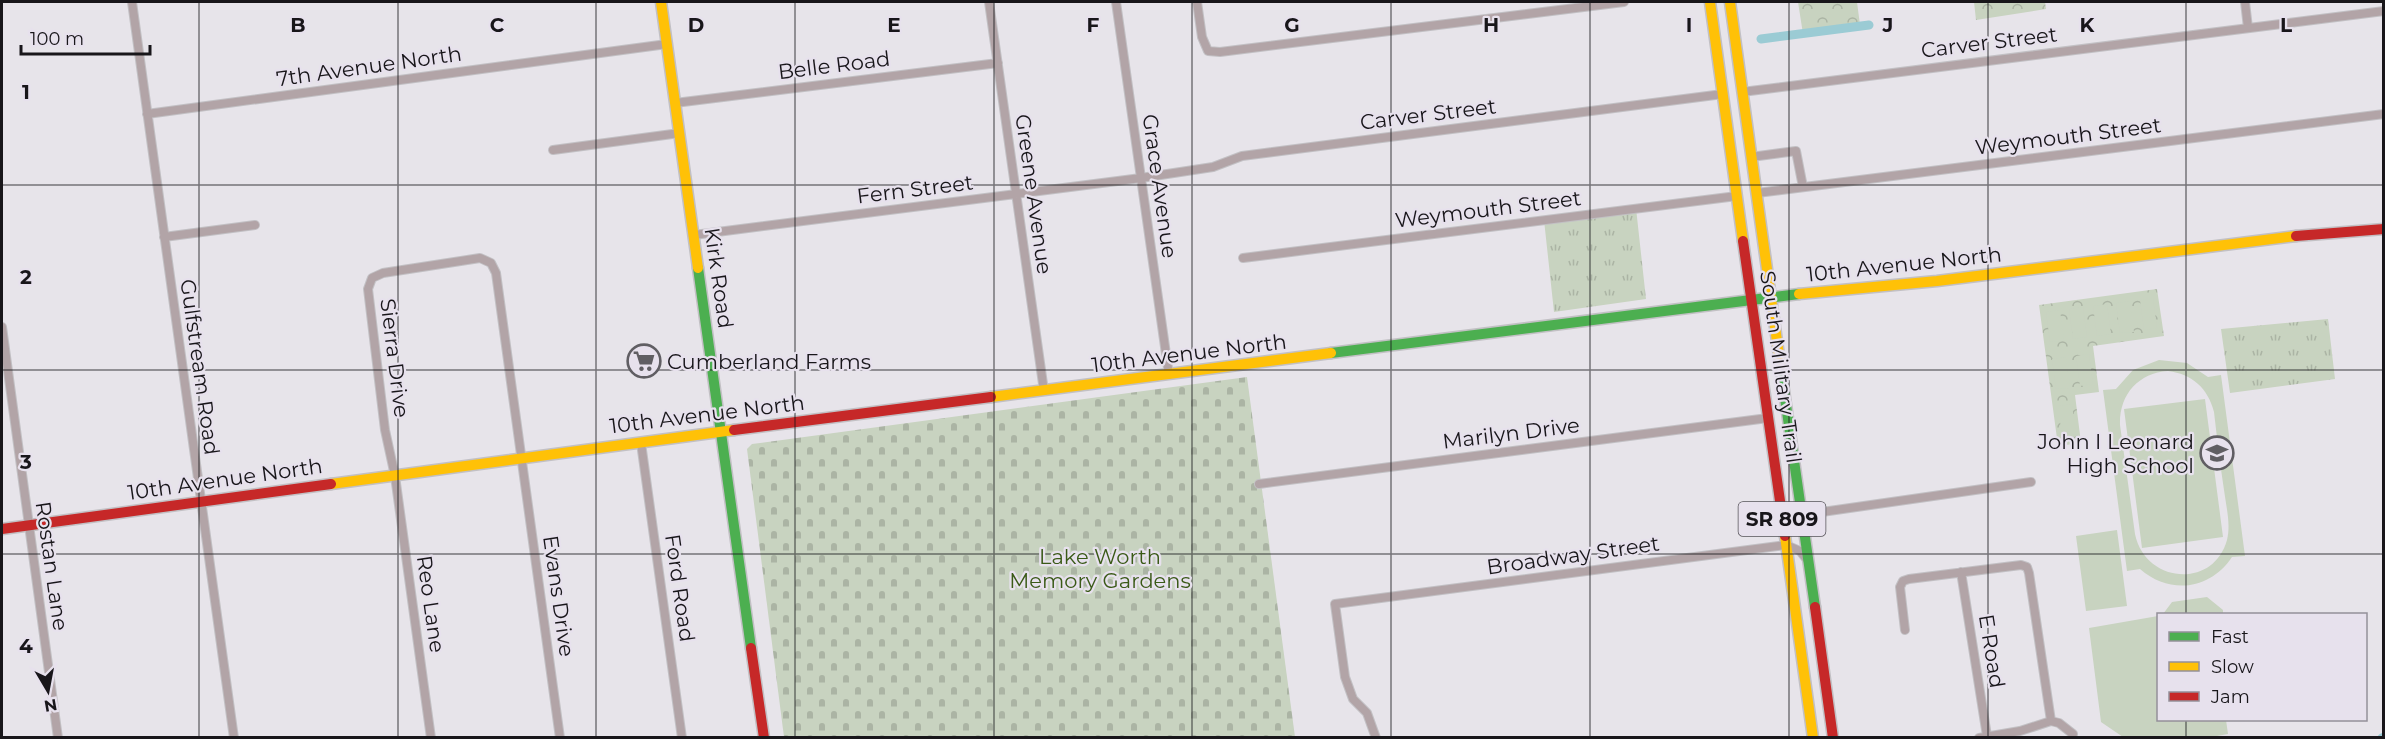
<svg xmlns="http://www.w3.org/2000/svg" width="2385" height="739" font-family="Montserrat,sans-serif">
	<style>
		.grass { fill: url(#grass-tufts) }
		.cemetery { fill: url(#cemetery-stones) }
		.park { fill: url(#park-crowns) }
		.garden { fill: #c8d3c0; fill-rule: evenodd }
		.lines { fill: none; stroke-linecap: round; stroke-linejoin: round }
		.canal { stroke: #9bcbd4; stroke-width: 9 }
		.street-casing { stroke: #c2c0c4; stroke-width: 10 }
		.fast-casing { stroke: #c2c0c4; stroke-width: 13 }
		.slow-casing { stroke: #c2c0c4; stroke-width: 13 }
		.jam-casing { stroke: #c2c0c4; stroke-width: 13 }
		.street { stroke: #b2a4a7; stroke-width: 8 }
		.fast { stroke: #4caf50; stroke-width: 10 }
		.slow { stroke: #ffc107; stroke-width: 10 }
		.jam { stroke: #c62828; stroke-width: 10 }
		.grid { fill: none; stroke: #18161a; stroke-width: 1.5; stroke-opacity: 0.55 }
		.labels { text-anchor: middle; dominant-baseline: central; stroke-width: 4.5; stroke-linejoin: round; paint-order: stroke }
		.shield { fill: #e7e1ed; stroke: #565359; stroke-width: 1.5 }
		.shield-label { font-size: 20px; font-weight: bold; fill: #18161a }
		.street-label { font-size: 21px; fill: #18161a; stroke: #e7e1ed }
		.poi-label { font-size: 21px; fill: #18161a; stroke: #e7e1ed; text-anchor: start }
		.park-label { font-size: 21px; fill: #3a5a17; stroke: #e7e1ed }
		.grid-label { font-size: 20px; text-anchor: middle; font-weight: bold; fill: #18161a; stroke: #e7e1ed; stroke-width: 4.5; stroke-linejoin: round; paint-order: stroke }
	</style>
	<defs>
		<pattern id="grass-tufts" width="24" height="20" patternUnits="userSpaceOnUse" patternTransform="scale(1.5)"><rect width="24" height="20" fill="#c8d3c0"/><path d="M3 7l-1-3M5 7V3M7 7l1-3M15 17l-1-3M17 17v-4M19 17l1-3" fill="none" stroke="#abb4a4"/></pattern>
		<pattern id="cemetery-stones" width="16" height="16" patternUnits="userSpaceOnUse" patternTransform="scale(1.5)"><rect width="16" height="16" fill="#c8d3c0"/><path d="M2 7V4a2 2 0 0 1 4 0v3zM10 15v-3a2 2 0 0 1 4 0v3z" fill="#abb4a4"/></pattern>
		<pattern id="park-crowns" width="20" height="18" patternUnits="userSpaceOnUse" patternTransform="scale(1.5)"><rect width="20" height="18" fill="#c8d3c0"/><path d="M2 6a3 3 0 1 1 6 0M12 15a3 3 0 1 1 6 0" fill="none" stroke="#abb4a4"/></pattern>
	</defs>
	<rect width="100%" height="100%" fill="#e7e4ea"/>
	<!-- grass -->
	<path class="grass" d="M1636,208L1646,299L1554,312L1544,220Z
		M2328,319L2335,379L2230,393L2221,329Z"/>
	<!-- cemetery -->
	<path class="cemetery" d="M1247,377L1295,737H784L747,449L752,444Z"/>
	<!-- park -->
	<path class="park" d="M1798,2H1857L1860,25L1803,34Z
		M1974,2H2045L2046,9L1976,20Z
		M2157,289L2164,336L2093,346L2099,392L2075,395L2081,443L2058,446L2039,305Z"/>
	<!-- garden -->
	<path class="garden" d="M2153,298L2157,328L2144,330L2140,300Z
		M2130,301L2134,332L2120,333L2116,303Z
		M2107,304L2111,334L2097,336L2093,306Z
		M2083,307L2087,337L2073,339L2069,309Z
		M2060,310L2064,341L2050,342L2046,312Z
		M2089,354L2093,384L2080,386L2076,356Z
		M2066,357L2070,388L2056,389L2052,359Z
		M2159,360L2187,363L2208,377L2221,375L2245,556L2232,557C2210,590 2170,595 2140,569L2127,571L2103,390L2116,389L2133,370ZM2168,371C2192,374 2208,388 2214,412C2217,438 2220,464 2224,490C2226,506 2231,524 2227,540C2213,590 2145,583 2135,534L2120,425C2119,395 2138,373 2168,371Z
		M2205,399L2223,537L2142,548L2124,409Z
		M2072,404L2076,435L2062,437L2058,406Z
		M2117,530L2127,606L2086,611L2076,536Z
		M2207,597L2223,610V614H2163L2172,602Z
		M2158,616V720H2226L2228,734L2206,738L2123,737L2101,722L2089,628Z"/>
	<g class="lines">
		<!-- canal -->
		<path class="canal" d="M1761,39L1869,25
			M2382,738L2384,737"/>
		<!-- street casing -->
		<g class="street-casing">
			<path id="street" d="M132,2L234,738
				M989,2L1044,391
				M1116,2L1169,375
				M1197,2L1202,37L1208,51L1220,52L1624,2
				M2245,2L2248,28
				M1742,92L2384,11
				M675,103L998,63
				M147,114L667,44
				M553,150L680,133
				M1751,157L1796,151L1803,187
				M1757,193L2384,114
				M694,235L1141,178L1213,167L1242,156L1723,94
				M164,237L255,225
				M1243,258L1737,196
				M2,327L58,738
				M641,443L682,738
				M1259,484L1768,418
				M1801,515L2031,482
				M1961,572L1987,736
				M1905,630L1900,587L1903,581L1909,579L2021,565L2027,567L2029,573L2051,721L2059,723L2073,734L2072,738
				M431,738L395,476L385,430L368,289L372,278L383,273L480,258L491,263L496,273L560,738
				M1376,738L1367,713L1353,699L1345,677L1335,604L1786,545L1800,551L1808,561
				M1979,738L2020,731L2051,721"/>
		</g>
		<!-- fast casing -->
		<g class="fast-casing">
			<path id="fast" d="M698,268L751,648
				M1331,353L1799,294
				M1780,363L1815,607"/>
		</g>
		<!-- slow casing -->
		<g class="slow-casing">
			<path id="slow" d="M661,2L698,268
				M1710,2L1743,241
				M1730,2L1780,363
				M1799,294L1937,281L2296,236
				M991,397L1331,353
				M331,484L734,430
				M1785,536L1813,738"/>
		</g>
		<!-- jam casing -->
		<g class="jam-casing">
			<path id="jam" d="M2296,236L2384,229
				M1743,241L1785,536
				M734,430L991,397
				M2,529L331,484
				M1815,607L1833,738
				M751,648L764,738"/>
		</g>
		<!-- street -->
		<use href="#street" class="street"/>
		<!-- fast -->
		<use href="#fast" class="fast"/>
		<!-- slow -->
		<use href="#slow" class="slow"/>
		<!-- jam -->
		<use href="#jam" class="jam"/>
	</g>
	<!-- grid -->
	<path class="grid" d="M199,2V738M398,2V738M596,2V738M795,2V738M994,2V738M1192,2V738M1391,2V738M1590,2V738M1789,2V738M1988,2V738M2186,2V614M2,185H2384M2,370H2384M2,554H2384M2186,720V738"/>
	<!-- icons -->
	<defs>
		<g id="supermarket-ring" transform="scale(1.725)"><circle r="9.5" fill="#e7e1ed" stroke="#605e63" stroke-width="1.5"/><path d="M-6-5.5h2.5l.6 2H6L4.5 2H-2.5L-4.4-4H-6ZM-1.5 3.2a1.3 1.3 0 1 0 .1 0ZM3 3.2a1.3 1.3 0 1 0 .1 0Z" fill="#605e63"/></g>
		<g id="school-ring" transform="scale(1.725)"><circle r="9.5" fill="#e7e1ed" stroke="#605e63" stroke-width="1.5"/><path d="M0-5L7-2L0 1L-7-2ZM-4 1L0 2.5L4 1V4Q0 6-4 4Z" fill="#605e63"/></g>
	</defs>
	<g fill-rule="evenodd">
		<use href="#supermarket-ring" x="644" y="361"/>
		<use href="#school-ring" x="2217" y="453"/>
	</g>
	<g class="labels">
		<!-- shield labels -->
		<rect class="shield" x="1738.5" y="502" width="87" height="34" rx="4.5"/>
		<g class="shield-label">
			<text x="1782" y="519">SR 809</text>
		</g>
		<!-- street labels -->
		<g class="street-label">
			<text transform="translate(1989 42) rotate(-7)">Carver Street</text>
			<text transform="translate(834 65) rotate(-7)">Belle Road</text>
			<text transform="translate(369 66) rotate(-8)">7th Avenue North</text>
			<text transform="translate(1428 114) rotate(-7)">Carver Street</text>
			<text transform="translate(2068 136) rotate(-7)">Weymouth Street</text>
			<text transform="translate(1160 186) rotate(82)">Grace Avenue</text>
			<text transform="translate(915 189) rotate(-7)">Fern Street</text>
			<text transform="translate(1034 194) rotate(82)">Greene Avenue</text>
			<text transform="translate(1488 209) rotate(-7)">Weymouth Street</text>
			<text transform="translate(1904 264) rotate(-6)">10th Avenue North</text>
			<text transform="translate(719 278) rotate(82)">Kirk Road</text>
			<text transform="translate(1189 353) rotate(-7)">10th Avenue North</text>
			<text transform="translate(395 358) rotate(83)">Sierra Drive</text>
			<text transform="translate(200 367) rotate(82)">Gulfstream Road</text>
			<text transform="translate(1781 367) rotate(82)">South Military Trail</text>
			<text transform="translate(707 414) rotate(-7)">10th Avenue North</text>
			<text transform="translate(1511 433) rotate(-7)">Marilyn Drive</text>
			<text transform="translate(225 479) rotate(-8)">10th Avenue North</text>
			<text transform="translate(1573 555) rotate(-8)">Broadway Street</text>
			<text transform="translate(52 566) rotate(82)">Rostan Lane</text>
			<text transform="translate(680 588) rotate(82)">Ford Road</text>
			<text transform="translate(559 596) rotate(82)">Evans Drive</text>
			<text transform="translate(431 604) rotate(82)">Reo Lane</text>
			<text transform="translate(1992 651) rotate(81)">E Road</text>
		</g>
		<!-- poi labels -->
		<g class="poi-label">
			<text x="667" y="361">Cumberland Farms</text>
			<text x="2194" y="441" text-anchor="end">John I Leonard<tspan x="2194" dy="24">High School</tspan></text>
		</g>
		<!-- park labels -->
		<g class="park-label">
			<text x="1100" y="556">Lake Worth<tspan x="1100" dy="24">Memory Gardens</tspan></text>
		</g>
	</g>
	<g class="grid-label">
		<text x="298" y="32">B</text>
		<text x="497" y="32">C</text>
		<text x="696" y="32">D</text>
		<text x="894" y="32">E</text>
		<text x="1093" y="32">F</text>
		<text x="1292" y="32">G</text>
		<text x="1491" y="32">H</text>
		<text x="1689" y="32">I</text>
		<text x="1888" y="32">J</text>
		<text x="2087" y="32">K</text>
		<text x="2286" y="32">L</text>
		<text x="26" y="99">1</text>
		<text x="26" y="284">2</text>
		<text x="26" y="469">3</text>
		<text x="26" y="653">4</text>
	</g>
	<!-- border -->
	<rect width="2385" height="739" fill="none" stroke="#18161a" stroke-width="6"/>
	<!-- legend -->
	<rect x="2157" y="613" width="210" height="108" fill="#e7e1ed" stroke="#949099" stroke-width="1.5"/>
	<rect x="2169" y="632" width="30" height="9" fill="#4caf50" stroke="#949099" stroke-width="1.5"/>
	<text x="2211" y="643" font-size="18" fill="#18161a">Fast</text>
	<rect x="2169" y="662" width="30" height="9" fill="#ffc107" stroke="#949099" stroke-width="1.5"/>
	<text x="2211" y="673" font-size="18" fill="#18161a">Slow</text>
	<rect x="2169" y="692" width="30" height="9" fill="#c62828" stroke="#949099" stroke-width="1.5"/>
	<text x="2211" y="703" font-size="18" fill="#18161a">Jam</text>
	<!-- north arrow -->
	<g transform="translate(48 691) rotate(170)" stroke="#e7e1ed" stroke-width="4.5" paint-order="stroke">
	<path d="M0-4.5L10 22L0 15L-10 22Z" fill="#18161a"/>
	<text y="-9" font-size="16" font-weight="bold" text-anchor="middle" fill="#18161a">N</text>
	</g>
	<!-- scale -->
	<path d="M21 45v9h129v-9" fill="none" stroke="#18161a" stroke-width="3"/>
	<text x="30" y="45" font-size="18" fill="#18161a" stroke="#e7e1ed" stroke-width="4.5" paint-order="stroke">100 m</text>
</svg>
